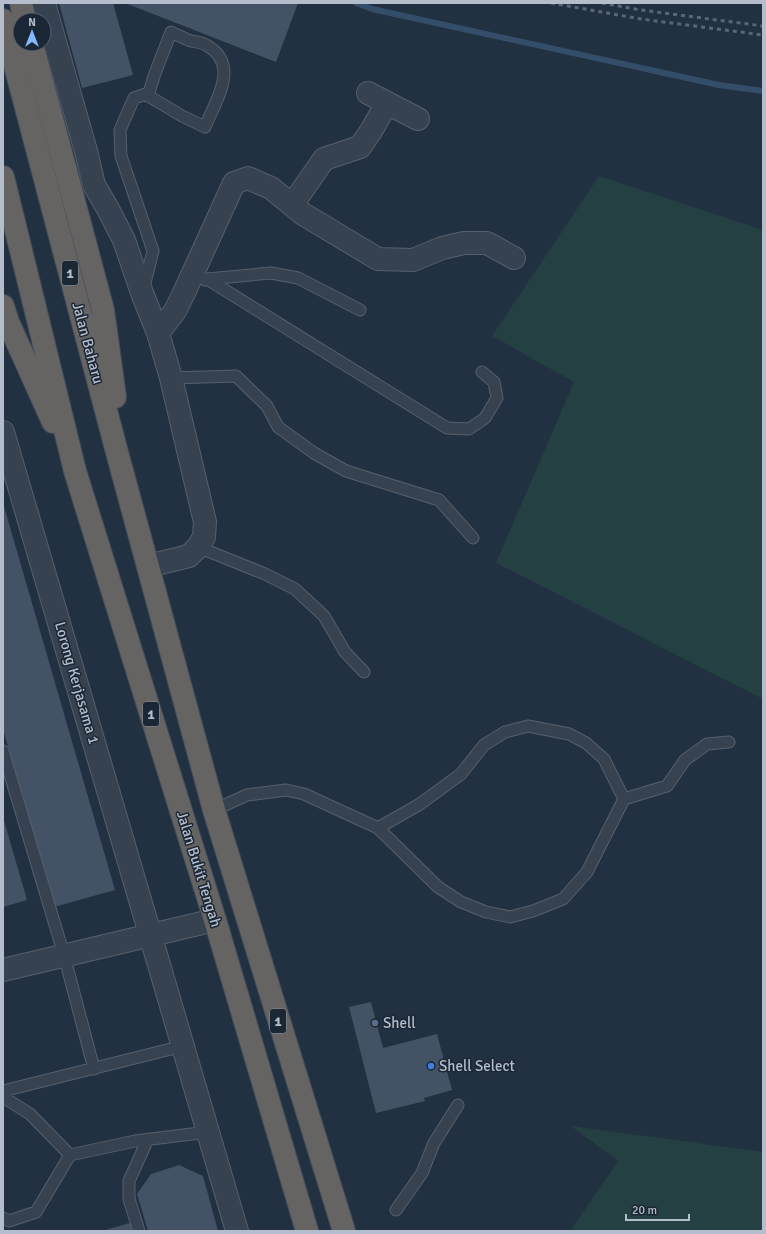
<svg xmlns="http://www.w3.org/2000/svg" width="766" height="1234" font-family="Signika,sans-serif">
	<style>
		.green { fill: #244042 }
		.lines { fill: none; stroke-linecap: round; stroke-linejoin: round }
		.stream { stroke: #344d69; stroke-width: 6 }
		.building { fill: #435365 }
		.service-casing { stroke: #55606e; stroke-width: 13 }
		.minor-casing { stroke: #55606e; stroke-width: 24 }
		.trunk-casing { stroke: #424d5b; stroke-width: 24 }
		.service { stroke: #374250; stroke-width: 11 }
		.minor { stroke: #374250; stroke-width: 22 }
		.trunk { stroke: #666462; stroke-width: 22 }
		.rail { stroke: #586778; stroke-width: 3; stroke-dasharray: 4 4; stroke-linecap: butt }
		.service-dot { fill: #5c6f8a; stroke: #1c2735; stroke-width: 1.5 }
		.shop-dot { fill: #3f7fe0; stroke: #1c2735; stroke-width: 1.5 }
		.labels { text-anchor: middle; dominant-baseline: central; stroke-width: 3; stroke-linejoin: round; paint-order: stroke }
		.shield { fill: #1c2735; stroke: #86909e; stroke-width: 1 }
		.shield-label { font-size: 14px; font-weight: bold; fill: #b3bdcb }
		.street-label { font-size: 15px; fill: #b3bdcb; stroke: #1c2735 }
		.poi-label { font-size: 15px; fill: #b3bdcb; stroke: #1c2735; text-anchor: start }
	</style>
	<rect width="100%" height="100%" fill="#223141"/>
	<!-- green -->
	<path class="green" d="M599,176L763,230V699L496,563L574,382L492,336Z
		M571,1126L763,1152V1231H570L618,1161Z"/>
	<g class="lines">
		<!-- stream -->
		<path class="stream" d="M356,3L372,9L719,85L763,91"/>
	</g>
	<!-- building -->
	<path class="building" d="M59,3H113L133,75L82,88Z
		M125,3H298L276,62Z
		M3,503L115,890L54,907L3,729Z
		M3,817L27,900L3,907Z
		M371,1002L383,1048L437,1034L452,1090L424,1098L425,1101L376,1113L349,1007Z
		M179,1165L203,1176L218,1231H148L137,1194L151,1174Z
		M130,1223L133,1231H102Z"/>
	<g class="lines">
		<!-- service casing -->
		<g class="service-casing">
			<path id="service" d="M207,279L447,428L469,429L485,418L497,398L494,382L482,372
				M205,280L207,279L271,273L298,278L360,310
				M144,287L153,251L121,156L120,130L134,98L149,93L154,76L171,32C177,35 182,37 188,40C194,42 201,42 206,45C241,64 216,100 205,127L182,116L145,94
				M171,378L236,376L267,406L278,427L314,453L346,471L439,500L473,538
				M198,547L265,574L295,589L324,616L345,652L364,672
				M3,751L64,955L94,1069
				M214,810L247,795L286,790L304,794L378,828L438,887L461,902L486,912L510,917L533,911L563,899L587,872L624,799L667,786L685,760L707,744L729,742
				M378,828L420,804L461,774L484,745L505,732L528,726L569,734L586,743L604,759L624,799
				M3,1091L183,1046
				M3,1097L30,1114L70,1155
				M396,1210L422,1173L434,1143L458,1105
				M3,1218L9,1221L36,1212L70,1155L135,1141L208,1132
				M139,1231L129,1199V1181L148,1139"/>
		</g>
		<!-- minor casing -->
		<g class="minor-casing">
			<path id="minor" d="M44,3L86,151L94,185L108,209L124,240L142,293L158,333L171,378L205,522L204,537L198,547L189,556L148,566
				M368,93L418,119
				M292,205L324,159L360,147L371,131L383,110L389,104
				M158,333L175,311L183,295L234,183L248,178L271,188L303,214L378,259L413,260L442,248L464,243H487L514,258
				M3,432L237,1231
				M3,970L215,920"/>
		</g>
		<!-- trunk casing -->
		<g class="trunk-casing">
			<path id="trunk" d="M21,3L25,20
				M3,20L118,456L214,810L344,1231
				M32,44L103,310L115,397
				M3,177L75,471L215,920L307,1231
				M3,306L8,322L53,422"/>
		</g>
		<!-- service -->
		<use href="#service" class="service"/>
		<!-- minor -->
		<use href="#minor" class="minor"/>
		<!-- trunk -->
		<use href="#trunk" class="trunk"/>
		<!-- rail -->
		<path class="rail" d="M551,3L641,19L763,35
			M602,3L641,10L763,26"/>
	</g>
	<!-- markers -->
	<circle class="service-dot" cx="375" cy="1023" r="4"/>
	<circle class="shop-dot" cx="431" cy="1066" r="4"/>
	<g class="labels">
		<!-- shield labels -->
		<g class="shield">
			<rect x="62" y="261" width="16" height="24" rx="3"/>
			<rect x="143" y="702" width="16" height="24" rx="3"/>
			<rect x="270" y="1009" width="16" height="24" rx="3"/>
		</g>
		<g class="shield-label">
			<text x="70" y="273">1</text>
			<text x="151" y="714">1</text>
			<text x="278" y="1021">1</text>
		</g>
		<!-- street labels -->
		<g class="street-label">
			<text transform="translate(88 343) rotate(75)">Jalan Baharu</text>
			<text transform="translate(77 683) rotate(74)">Lorong Kerjasama 1</text>
			<text transform="translate(199 869) rotate(73)">Jalan Bukit Tengah</text>
		</g>
		<!-- poi labels -->
		<g class="poi-label">
			<text x="383" y="1023">Shell</text>
			<text x="439" y="1066">Shell Select</text>
		</g>
	</g>
	<!-- border -->
	<rect width="766" height="1234" fill="none" stroke="#b3bdcb" stroke-width="8"/>
	<!-- north arrow -->
	<g transform="translate(32 32)"><circle r="19" fill="#1c2735" stroke="#586371"/>
	<path d="M0-3L7 15L0 10L-7 15Z" fill="#84b9ff"/>
	<text y="-6" font-size="11" font-weight="bold" text-anchor="middle" fill="#b3bdcb">N</text>
	</g>
	<!-- scale -->
	<path d="M626 1214v6h63v-6" fill="none" stroke="#b3bdcb" stroke-width="2"/>
	<text x="632" y="1214" font-size="12" fill="#b3bdcb" stroke="#1c2735" stroke-width="3" paint-order="stroke">20 m</text>
</svg>
